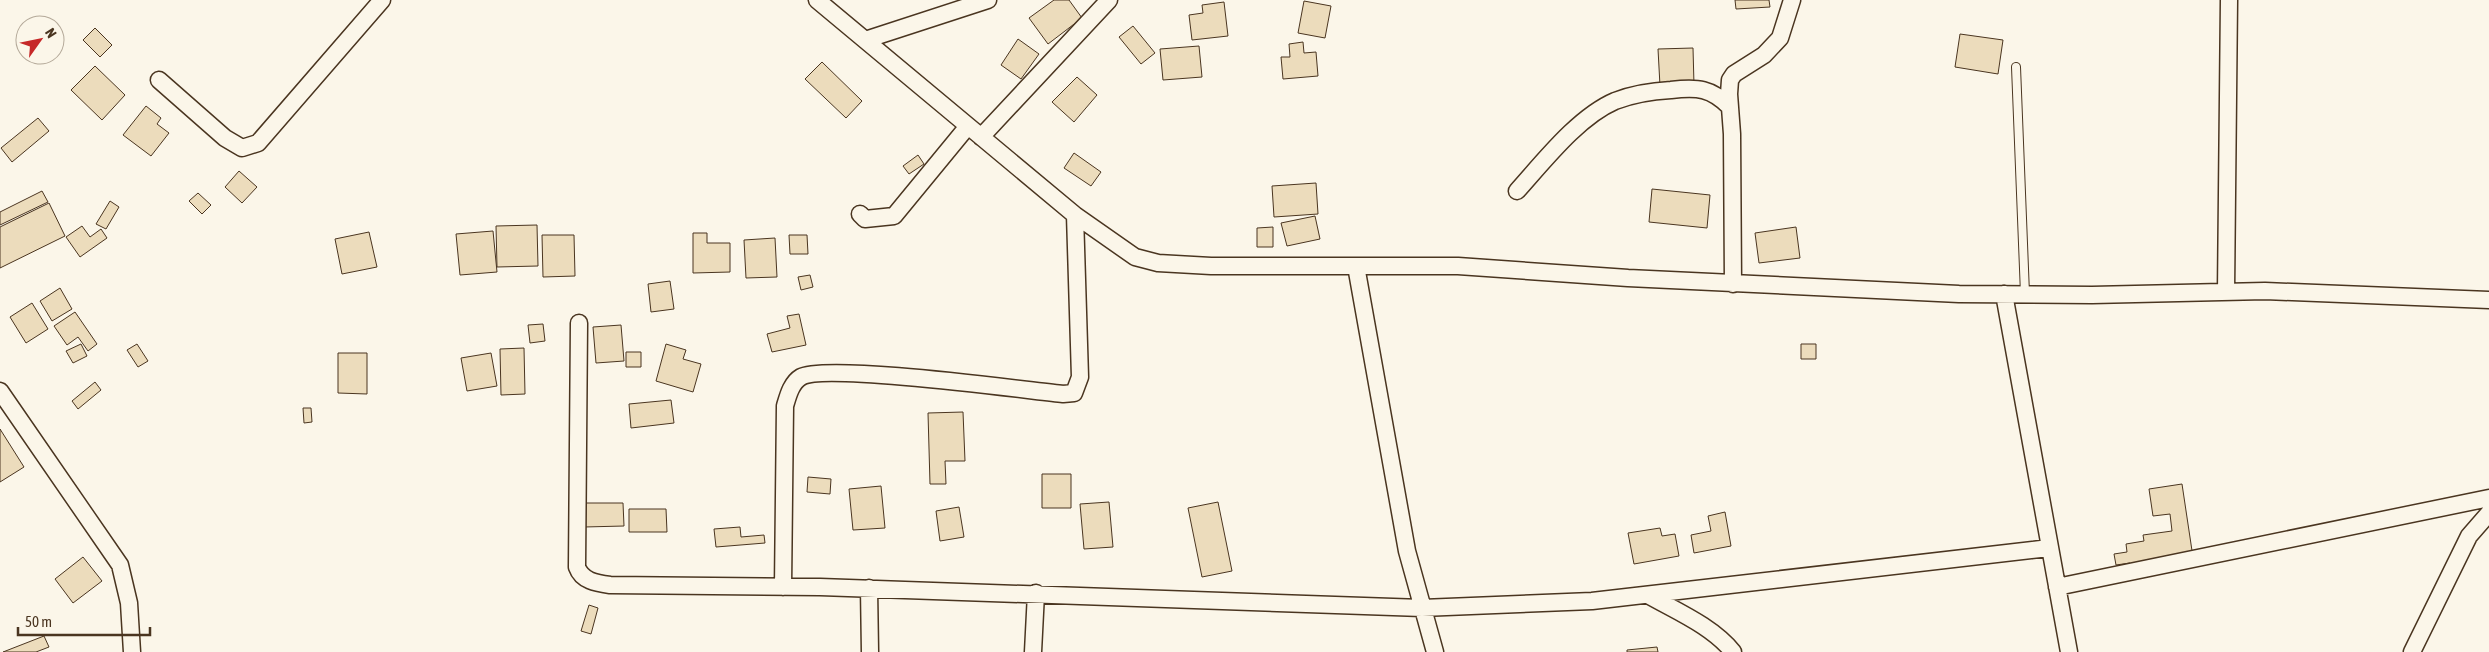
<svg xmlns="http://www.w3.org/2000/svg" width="2489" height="652" font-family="'Asap Condensed',sans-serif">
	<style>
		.building { fill: #ecdcbc; stroke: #4a3520 }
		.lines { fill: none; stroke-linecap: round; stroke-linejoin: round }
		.service-casing { stroke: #4a3520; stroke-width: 10 }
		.minor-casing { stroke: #4a3520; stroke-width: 19 }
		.service { stroke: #fbf6e9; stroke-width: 8 }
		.minor { stroke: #fbf6e9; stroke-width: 16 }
	</style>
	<rect width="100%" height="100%" fill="#fbf6e9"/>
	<!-- building -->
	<path class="building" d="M1054,0H1069L1082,18L1048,44L1029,18Z
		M1735,0H1769L1770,7L1736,9Z
		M1304,1L1331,6L1325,38L1298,33Z
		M1224,2L1228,36L1192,40L1189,15L1203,13L1202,5Z
		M1133,26L1155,53L1141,64L1119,37Z
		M95,28L112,45L100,57L83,40Z
		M1960,34L2003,40L1998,74L1955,67Z
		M1018,39L1039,54L1021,79L1001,65Z
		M1303,42L1304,53L1316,52L1318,76L1283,79L1281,57H1290L1289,44Z
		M1199,46L1202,77L1163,80L1160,49Z
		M1693,48L1694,85L1660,86L1658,49Z
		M822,62L862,101L846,118L805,79Z
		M95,66L125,95L102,120L71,90Z
		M1077,77L1097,95L1074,122L1052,102Z
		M146,106L161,118L157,124L169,133L151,156L123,135Z
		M38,118L49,131L12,162L1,148Z
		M1074,153L1101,172L1091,186L1064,168Z
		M918,155L924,164L909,174L903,166Z
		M239,171L257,187L242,203L225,187Z
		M1316,183L1318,214L1274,217L1272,186Z
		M1652,189L1710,195L1707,228L1649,222Z
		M42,191L48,202L0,225V212Z
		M198,193L211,205L202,214L189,201Z
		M110,201L119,207L106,229L96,224Z
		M49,203L65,236L0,268V227Z
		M1315,216L1320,239L1287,246L1281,223Z
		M537,225L538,266L497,267L496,226Z
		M82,226L90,237L101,229L107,238L80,257L66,237Z
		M1273,227V247H1257V228Z
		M1796,227L1800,258L1759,263L1755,233Z
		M493,231L497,272L460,275L456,234Z
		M369,232L377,267L342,274L335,239Z
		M693,233H707V243H730V272L693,273Z
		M542,235H574L575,276L543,277Z
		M789,235H807L808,254H790Z
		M775,238L777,277L746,278L744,240Z
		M810,275L813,287L801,290L798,277Z
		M670,281L674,309L651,312L648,284Z
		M60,288L72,309L52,321L40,301Z
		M32,303L48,329L26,343L10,317Z
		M75,312L97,344L88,351L78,337L67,345L54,326Z
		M799,314L806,345L772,352L767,334L790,328L787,316Z
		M543,324L545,341L530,343L528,325Z
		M621,325L624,361L596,363L593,327Z
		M81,344L87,356L73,363L66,351Z
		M137,344L148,361L138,367L127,350Z
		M666,344L686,350L683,359L701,364L693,392L656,381Z
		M1801,344H1816V359H1801Z
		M524,348L525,394L501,395L500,349Z
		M626,352H641V367H626Z
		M338,353H367V394L338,393Z
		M491,353L497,386L467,391L461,358Z
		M95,382L101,390L78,409L72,401Z
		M671,400L674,423L631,428L629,404Z
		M303,408H311L312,422L304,423Z
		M963,412L965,461H945L946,484H930L928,413Z
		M0,429L24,467L0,482Z
		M1042,474H1071V508H1042Z
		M808,477L831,479L830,494L807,492Z
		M2182,484L2194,564L2132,573L2130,563L2116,565L2114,554L2127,552L2126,544L2144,541L2143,535L2172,531L2170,514L2153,516L2149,489Z
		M881,486L885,528L853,530L849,489Z
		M1109,502L1113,547L1084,549L1080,504Z
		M1218,502L1232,571L1202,577L1188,508Z
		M584,503H623L624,526L584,527Z
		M959,507L964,537L940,541L936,511Z
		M629,509H666L667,532H629Z
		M1725,512L1731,546L1694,553L1691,535L1711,531L1708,516Z
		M740,527L741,537L764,535L765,543L716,547L714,529Z
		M1660,528L1662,536L1675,534L1679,556L1634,564L1628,533Z
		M83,557L102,581L73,603L55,579Z
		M589,605L598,608L591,634L581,631Z
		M44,636L49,647L36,652H3Z
		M1657,647L1658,652H1627V650Z"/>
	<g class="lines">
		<!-- service casing -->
		<g class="service-casing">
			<path id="service" d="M2016,67L2025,294"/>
		</g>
		<!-- minor casing -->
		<g class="minor-casing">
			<path id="minor" d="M817,0L1075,215L1135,257L1158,263L1211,266H1458L1628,278L1959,294L2092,295L2265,291L2489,300
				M865,40L988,0
				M159,80L225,138L242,148L258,143L382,0
				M981,137L1109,0
				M1517,191C1544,161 1578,117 1615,101C1633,94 1652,91 1671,90C1698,87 1711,88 1730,107
				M860,214L865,219L894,216L968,126
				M1356,266L1407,551L1435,652
				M1733,284L1732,134L1729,94L1730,80L1734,74L1764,55L1780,38L1792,0
				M2226,292L2229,0
				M2004,294L2069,652
				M579,323L577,567C582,581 596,583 610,585L820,587L1422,608L1592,601L2049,548
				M0,391L120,565L129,603L132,652
				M783,587L785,406C788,396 791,383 801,377C825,363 1024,390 1063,394L1074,393L1080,377L1075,215
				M2057,587L2489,498
				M869,588L870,652
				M1648,595C1676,611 1712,626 1733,652
				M1033,652L1036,593
				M2412,652L2469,536L2489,513"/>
		</g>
		<!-- service -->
		<use href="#service" class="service"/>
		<!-- minor -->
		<use href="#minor" class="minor"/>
	</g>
	<!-- north arrow -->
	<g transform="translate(40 40) rotate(57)"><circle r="24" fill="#fbf6e9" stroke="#b4a999"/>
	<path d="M0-4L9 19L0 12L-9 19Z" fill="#c62828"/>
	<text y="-8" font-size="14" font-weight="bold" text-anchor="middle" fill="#4a3520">N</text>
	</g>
	<!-- scale -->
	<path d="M18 627v8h132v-8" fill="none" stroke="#4a3520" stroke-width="2.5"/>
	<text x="25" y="627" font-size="15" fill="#4a3520" stroke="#fbf6e9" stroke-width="4" paint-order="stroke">50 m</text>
</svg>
